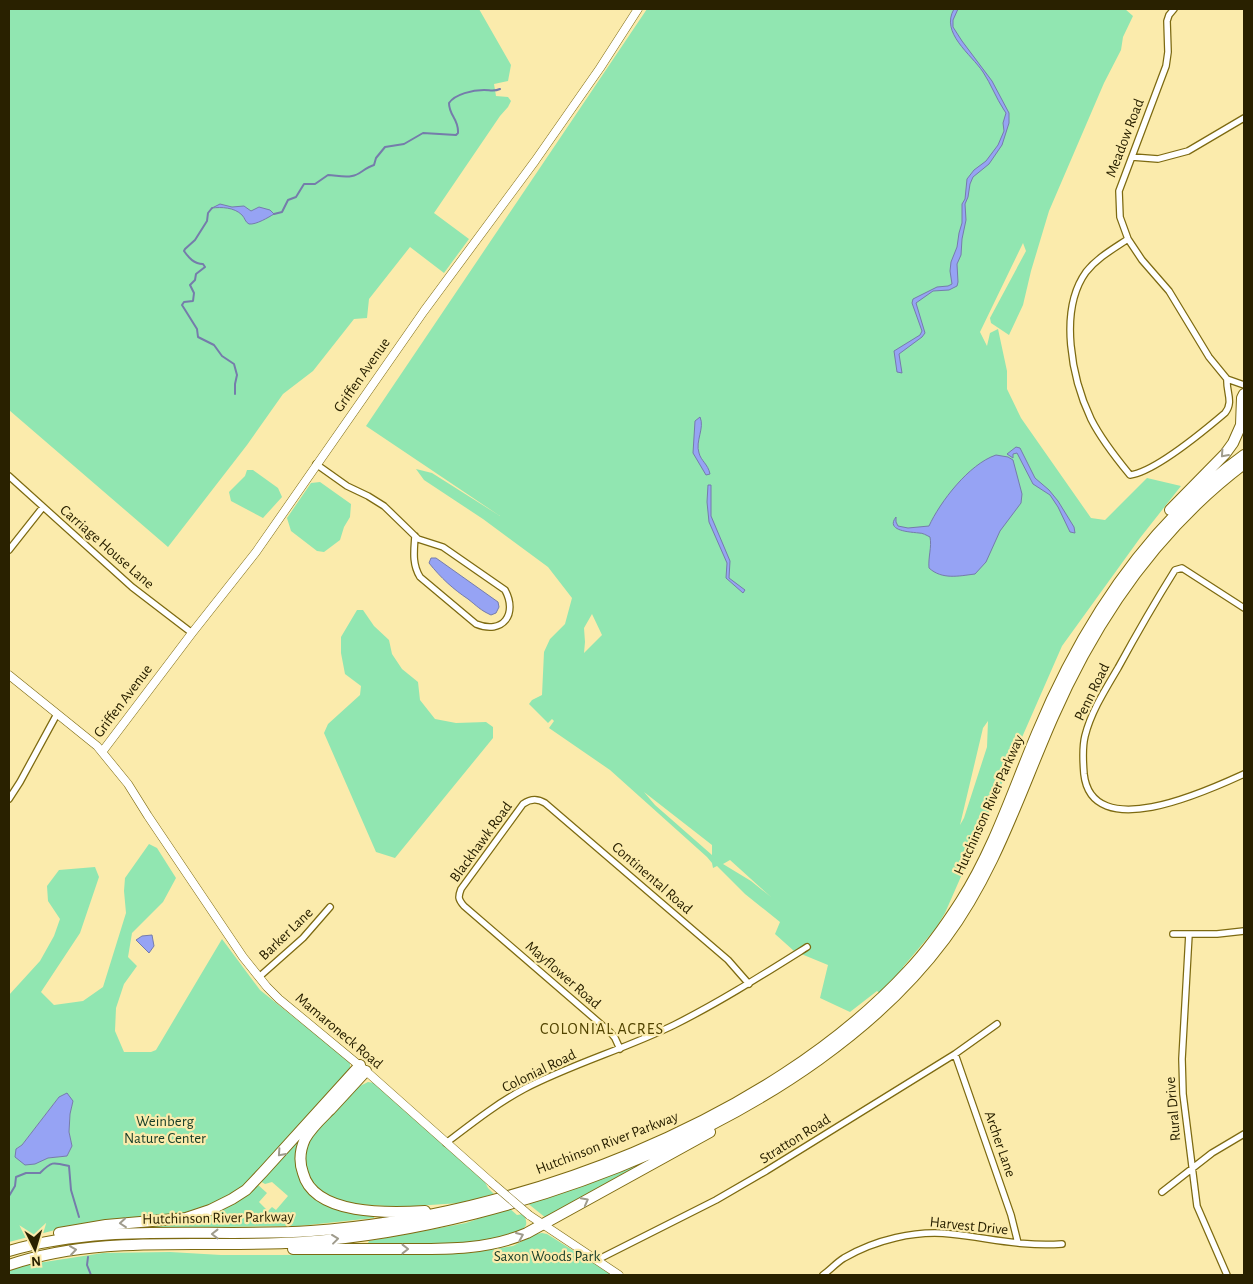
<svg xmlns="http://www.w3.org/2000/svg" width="1253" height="1284" font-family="'Alegreya Sans',sans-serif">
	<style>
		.green { fill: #91e6b1; fill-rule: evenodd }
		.water { fill: #96a3f4; stroke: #757cab }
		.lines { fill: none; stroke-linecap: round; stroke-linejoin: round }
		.stream { stroke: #757cab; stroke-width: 2 }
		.street-casing { stroke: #7d6a11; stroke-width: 8 }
		.secondary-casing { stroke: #7d6a11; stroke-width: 9 }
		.highway-casing { stroke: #7d6a11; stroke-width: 12 }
		.street { stroke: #fff; stroke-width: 5.5 }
		.secondary { stroke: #fff; stroke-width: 8 }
		.highway { stroke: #fff; stroke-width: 10 }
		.secondary-bridge-casing { stroke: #7d6a11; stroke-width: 9; stroke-linecap: butt }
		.secondary-bridge { stroke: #fff; stroke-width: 8 }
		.oneway { stroke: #9f9b8c }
		.labels { text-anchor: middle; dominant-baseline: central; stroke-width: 4.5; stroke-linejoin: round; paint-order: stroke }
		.street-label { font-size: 15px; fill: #292100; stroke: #fbebac }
		.park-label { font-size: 15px; fill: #163c27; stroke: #fbebac }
		.neighbourhood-label { font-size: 16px; letter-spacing: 1px; fill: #524400; stroke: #fbebac }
	</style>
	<rect width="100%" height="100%" fill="#fbebac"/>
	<!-- green -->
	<path class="green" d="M9,9H479L511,65L508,81L494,84L496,96L508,97L511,101L508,107L500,116L434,213L469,239L444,273L410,247L369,299L367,318L354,319L313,371L283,394L247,445L168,547L9,410Z
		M647,9H1125L1133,16L1123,37L1121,50L1104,83L1049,211L1031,271L1023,305L1009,335L991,323L990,318L1026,251L1023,243L980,332L987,346L990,333L998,329L1007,371V389L1021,418L1091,518L1105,520L1147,478L1181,486L1140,538L1062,646L945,913L936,928L903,967L905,970L881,994L877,991L850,1012L820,998L828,965L794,951L775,934L780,922L745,894L717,866L713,868L712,863L707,857L610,770L549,728L554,721L552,719L548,723L529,704L532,700L542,695L544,652L550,639L565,624L572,598L548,567L483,519L424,480L416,469L432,473L500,516L366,426ZM592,614L602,635L584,653L585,642L584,628ZM988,721L987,747L964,818L960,825L983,728ZM644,792L712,845V855L655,805ZM730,860L771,897L751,881L723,864Z
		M247,470H253L278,488L282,497L263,518L231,501L229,492L245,476Z
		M320,482L351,504L350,517L344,527L340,540L324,552L317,551L291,531L287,518L311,483Z
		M357,610H363L374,626L389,640L392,654L402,669L418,682L420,700L435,719L456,723L486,722L493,727V738L395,858L376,852L324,733L328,724L360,695L361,686L345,674L341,653V637Z
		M149,844L157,848L176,878L163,902L132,933L128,957L137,966L124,984L116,1008L115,1031L124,1052H151L156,1050L222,939L260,990L350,1062V1068L348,1075L241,1188L219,1202L200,1210L176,1216L59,1229L9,1242V995L40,961L54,936L60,919L48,901L47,886L59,870L95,867L99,877L80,933L41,992L54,1005L83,1001L103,987L126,913L124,891L125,878ZM59,1097L73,1101L70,1114L69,1132L72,1146L67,1156L48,1158L16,1149L22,1145Z
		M368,1082L374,1083L485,1182L488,1188L494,1194L460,1203L400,1207L356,1204L322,1196L309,1181L304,1164L305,1150L308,1140L358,1087Z
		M298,1138L300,1140L299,1177L304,1187L320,1202L374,1215V1218L299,1226L134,1228V1225L169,1223L257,1184L267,1193L259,1202L268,1211L272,1207L276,1210L288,1196L272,1182L265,1184L260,1181Z
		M643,1163L645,1165L546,1218L526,1202L598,1180Z
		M509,1208L517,1215L523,1214C525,1217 527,1221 526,1225C521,1238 460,1246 446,1247C421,1248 395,1245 370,1244L368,1243L369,1241L466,1223Z
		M542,1233L547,1234L612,1275H9V1271L25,1265L103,1253L170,1252L221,1255H280L470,1253L513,1246L536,1234Z"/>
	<!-- water -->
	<path class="water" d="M954,9H958L953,20V27L962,41L992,81L1009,113V123L1002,145L989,164L973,177L970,184L968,197L965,204L966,220L962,239L961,255L957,264L958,282L957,286L949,290L933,291L916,303L925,333L922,337L899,354L902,373L897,372L894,351L920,335L922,331L912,303L913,299L937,287L948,286L952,284L950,271L951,262L957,247L959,233L962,223V204L965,199L967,179L974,170L986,161L998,145L1004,131L1003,123L1006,113L1004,110C996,98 991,84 983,72C971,54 940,33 954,9Z
		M220,204L232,207L244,206L251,211L259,207L270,210L274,214C269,217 256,225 249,224C245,222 245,218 242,215C234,207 221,207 212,208Z
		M700,417C705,428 695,441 699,453C701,461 708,464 710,474L706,475L693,453L695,421Z
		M1016,447L1020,448L1035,478L1049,490L1058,501L1074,527L1075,533L1070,532L1058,507L1050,495L1033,484L1017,453L1013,454V458L1007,454Z
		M996,455L1008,457L1013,460L1022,494L1021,503L1000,531L986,562L975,574C959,576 942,580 929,568C928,557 932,547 930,537C926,535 923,533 919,533C910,532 885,531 896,517V522L898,526L908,528L929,526C940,502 969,464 996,455Z
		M708,485H711V516L730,561L729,578L745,590L743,593L726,578L727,563L709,522L707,502Z
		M431,558H436L498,602L499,607L496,613L491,615C480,610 477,606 468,599C453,589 441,578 429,563Z
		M152,935L154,946L149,953L136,940L142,936Z
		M67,1093L73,1101L70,1114L69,1132L72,1146L67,1156L48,1158L35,1164L25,1165L15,1157L16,1149L22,1145L59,1097Z"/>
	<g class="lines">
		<!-- stream -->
		<path class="stream" d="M212,208L208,213L207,221L195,240L185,249L184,251C189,258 194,264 203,264L205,267L196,274L195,280L190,285L194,293L193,301L184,302L182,305L197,329L198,337L214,345L222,356L234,364L237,375L235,384V394
			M274,214L282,212L288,200L296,197L304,184H315L328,175C335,175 344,178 352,176C360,175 364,168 374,165L376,158L385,147L404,144L423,133L456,135L458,133C459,119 449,116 449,103C455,94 473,90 484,90C490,90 494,92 500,89
			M9,1196L15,1186L16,1177L26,1173H40C52,1161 53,1162 69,1166L71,1190L79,1217
			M88,1257L87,1265L91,1275"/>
		<!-- street casing -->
		<g class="street-casing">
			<path id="street" d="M1174,9L1169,15L1167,21L1168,52L1166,66L1119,191L1120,217L1128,239L1142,260L1169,291L1209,357L1227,379L1244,385
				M1132,157L1158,159L1188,151L1244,118
				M1128,239C1113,249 1097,258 1086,272C1058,311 1072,379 1091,419C1101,439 1116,458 1130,475C1155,472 1205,430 1225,413C1234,402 1226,392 1227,379
				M316,464L347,486L368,496L384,506L418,539L443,547L505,590C518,614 503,635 476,624L420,577C412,564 414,551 415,536
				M9,476L132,587L192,633
				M9,550L43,507
				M1244,608L1182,568L1175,570C1155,602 1136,635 1118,668C1105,690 1091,712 1085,736C1082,748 1083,762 1084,774C1092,845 1209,790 1244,774
				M9,799L20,782L57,714
				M1173,934H1217L1244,931
				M1189,934L1182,1059L1183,1094L1197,1206L1227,1275
				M259,977L303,938L330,907
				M620,1049L615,1038L610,1032L464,906C458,899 458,897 461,889L523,804C530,799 537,798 545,803L728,960L749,984
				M955,1054L1011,1215L1018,1243
				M446,1143C471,1124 496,1104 524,1089C572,1064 625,1049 674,1025C720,1002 764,974 807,947
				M1162,1192L1212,1153L1244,1134
				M597,1260L716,1200L766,1171L955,1054L997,1024
				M823,1275C830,1270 836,1263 844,1258C875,1240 915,1230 951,1234C990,1238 1022,1247 1062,1244"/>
		</g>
		<!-- secondary casing -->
		<g class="secondary-casing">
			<path id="secondary" d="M9,675L97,746L128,784L148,816L243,957L267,987L279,999L366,1071L492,1183
				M102,752L192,633L256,552L424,311L535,161L600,68L638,9
				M529,1215L619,1275"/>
		</g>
		<!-- highway casing -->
		<g class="highway-casing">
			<path id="highway" d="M1170,510L1225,454L1233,443L1241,425L1242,398L1244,394
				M366,1071C354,1084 342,1097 330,1110C321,1119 311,1128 305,1139C300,1150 299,1162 303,1173C314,1216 390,1213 425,1211
				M59,1233L106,1225L186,1218L210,1210L232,1199L246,1190L263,1172L360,1065
				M293,1249C327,1249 361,1249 396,1249C440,1249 485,1251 527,1233L710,1132
				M9,1251C107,1222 211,1238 311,1231C515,1217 767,1123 908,971C928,950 945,926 961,901C994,849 1013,790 1037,733C1082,625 1148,524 1244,455
				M9,1265C103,1233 205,1249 303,1242C518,1227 813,1117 945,939C995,872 1020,792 1053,717C1096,619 1158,529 1244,464"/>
		</g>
		<!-- street -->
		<use href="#street" class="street"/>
		<!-- secondary -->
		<use href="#secondary" class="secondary"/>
		<!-- highway -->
		<use href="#highway" class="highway"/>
		<!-- secondary-bridge casing -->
		<g class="secondary-bridge-casing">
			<path id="secondary-bridge" d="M492,1183L529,1215"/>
		</g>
		<!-- secondary-bridge -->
		<use href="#secondary-bridge" class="secondary-bridge"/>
	</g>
	<!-- one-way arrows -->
	<defs><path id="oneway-chevron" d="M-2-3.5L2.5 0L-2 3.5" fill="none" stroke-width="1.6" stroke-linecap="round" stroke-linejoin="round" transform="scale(1.25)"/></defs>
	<g class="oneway">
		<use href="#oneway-chevron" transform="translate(1224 454) rotate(132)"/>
		<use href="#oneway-chevron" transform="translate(281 1153) rotate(132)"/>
		<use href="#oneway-chevron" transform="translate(585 1201) rotate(-28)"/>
		<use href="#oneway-chevron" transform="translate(123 1223) rotate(175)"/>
		<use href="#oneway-chevron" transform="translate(215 1234) rotate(180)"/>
		<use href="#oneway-chevron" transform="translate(520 1236) rotate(-23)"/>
		<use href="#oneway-chevron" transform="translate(335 1239) rotate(-7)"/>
		<use href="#oneway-chevron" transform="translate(405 1249)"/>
		<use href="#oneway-chevron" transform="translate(73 1250) rotate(-8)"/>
	</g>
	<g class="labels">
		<!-- street labels -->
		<g class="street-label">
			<text transform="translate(1125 138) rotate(-69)">Meadow Road</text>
			<text transform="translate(362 375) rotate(-55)">Griffen Avenue</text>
			<text transform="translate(107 547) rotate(41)">Carriage House Lane</text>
			<text transform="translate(1092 692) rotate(-64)">Penn Road</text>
			<text transform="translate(123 701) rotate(-53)">Griffen Avenue</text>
			<text transform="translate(989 805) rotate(-66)">Hutchinson River Parkway</text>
			<text transform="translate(481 842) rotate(-54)">Blackhawk Road</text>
			<text transform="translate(652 878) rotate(41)">Continental Road</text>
			<text transform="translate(286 934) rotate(-44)">Barker Lane</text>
			<text transform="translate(563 975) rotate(41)">Mayflower Road</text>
			<text transform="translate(339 1031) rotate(40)">Mamaroneck Road</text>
			<text transform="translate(539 1071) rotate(-26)">Colonial Road</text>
			<text transform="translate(1173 1109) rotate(-95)">Rural Drive</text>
			<text transform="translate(795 1139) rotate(-32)">Stratton Road</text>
			<text transform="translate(607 1143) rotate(-21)">Hutchinson River Parkway</text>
			<text transform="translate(1000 1144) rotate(71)">Archer Lane</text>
			<text transform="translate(218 1218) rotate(-1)">Hutchinson River Parkway</text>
			<text transform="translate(969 1226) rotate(6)">Harvest Drive</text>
		</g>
		<!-- park labels -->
		<g class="park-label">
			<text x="165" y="1121">Weinberg<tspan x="165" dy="17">Nature Center</tspan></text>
			<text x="547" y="1256">Saxon Woods Park</text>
		</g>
		<!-- neighbourhood labels -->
		<g class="neighbourhood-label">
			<text x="602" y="1029">COLONIAL ACRES</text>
		</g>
	</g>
	<!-- border -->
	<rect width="1253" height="1284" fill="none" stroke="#292100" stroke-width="20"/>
	<!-- north arrow -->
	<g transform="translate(35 1249) rotate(175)" stroke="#fbebac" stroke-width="4" paint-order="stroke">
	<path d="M0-4L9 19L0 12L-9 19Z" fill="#292100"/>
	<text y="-8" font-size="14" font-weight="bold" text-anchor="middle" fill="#292100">N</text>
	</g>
</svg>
